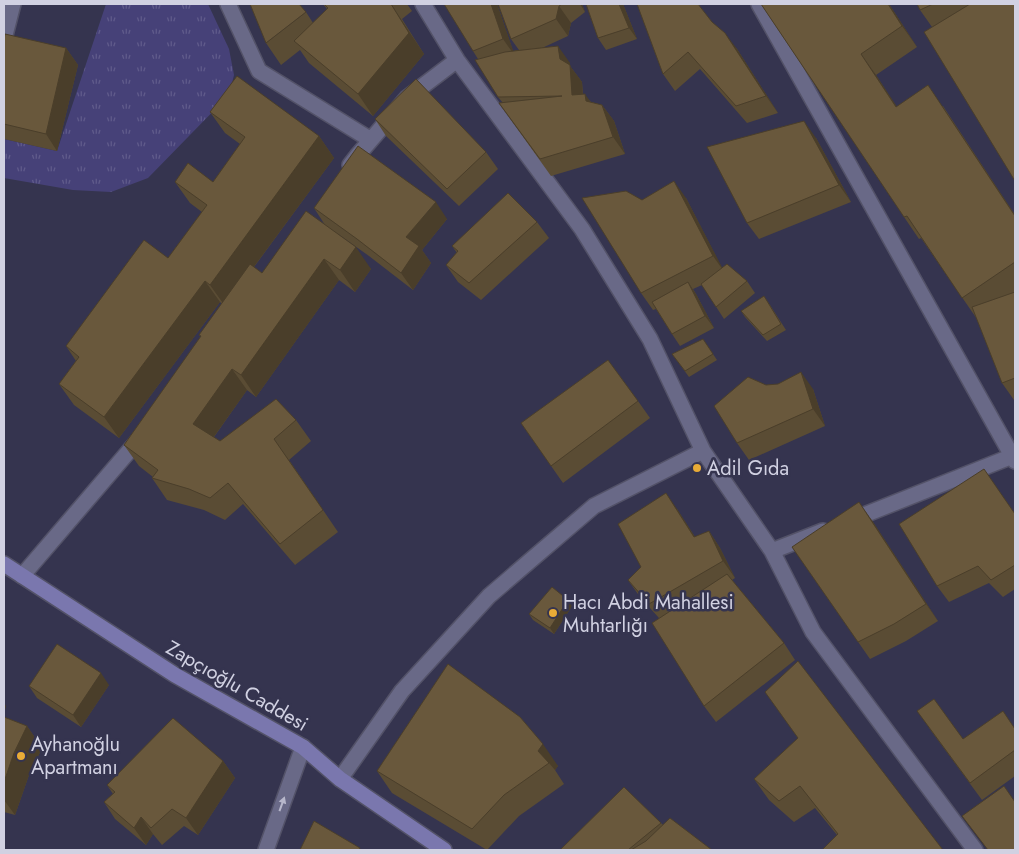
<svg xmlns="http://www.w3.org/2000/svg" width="1019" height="854" font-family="Jost,sans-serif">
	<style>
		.park { fill: url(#park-tufts) }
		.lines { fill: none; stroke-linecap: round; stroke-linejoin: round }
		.minor-casing { stroke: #535268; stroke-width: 18 }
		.major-casing { stroke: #535268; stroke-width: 18 }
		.minor { stroke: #696987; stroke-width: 15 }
		.major { stroke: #7a77ae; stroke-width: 15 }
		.wall { fill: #5a4c34 }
		.shaded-wall { fill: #4a3e2a }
		.building { fill: #69583c; stroke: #4a3e2a }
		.oneway { fill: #b7b7cb }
		.poi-dot { fill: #e8ab37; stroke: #35344f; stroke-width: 2 }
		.labels { text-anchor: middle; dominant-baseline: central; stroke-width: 5; stroke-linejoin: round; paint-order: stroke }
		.poi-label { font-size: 20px; fill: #d1d1e2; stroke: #35344f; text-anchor: start }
		.street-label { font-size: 20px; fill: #d1d1e2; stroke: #35344f }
	</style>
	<defs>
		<pattern id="park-tufts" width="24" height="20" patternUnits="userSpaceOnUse" patternTransform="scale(1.25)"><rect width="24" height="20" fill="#464178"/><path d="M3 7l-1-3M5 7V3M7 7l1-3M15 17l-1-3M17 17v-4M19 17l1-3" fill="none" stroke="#605b8b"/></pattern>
	</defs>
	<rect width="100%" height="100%" fill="#35344f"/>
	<!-- park -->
	<path class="park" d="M106,4H208L229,49L234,75L229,95L148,178L111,192L73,190L4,178V139L57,151Z"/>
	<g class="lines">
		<!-- minor casing -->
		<g class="minor-casing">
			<path id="minor" d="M228,4L259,71L371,140
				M423,4L457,60L582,229L650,339L703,451L772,551L813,632L975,850
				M759,4L1015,461
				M4,39L13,4
				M350,165L357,156L407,98L457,60
				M849,521L1015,455
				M772,551L823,531
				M22,576L141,437
				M340,779L402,691L489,596L594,506L703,451
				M266,850L303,747"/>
		</g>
		<!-- major casing -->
		<g class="major-casing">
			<path id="major" d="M4,564L175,675L303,747L340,779L444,850"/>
		</g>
		<!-- minor -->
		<use href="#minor" class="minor"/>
		<!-- major -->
		<use href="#major" class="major"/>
	</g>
	<!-- wall -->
	<path class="wall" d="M323,4H407L412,11L402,19L424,54L373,116L309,63L300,50L281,65L266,43L306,12L313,23L327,9Z
		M497,4L513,51L519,50L511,39L498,4H582L585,12L571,23L568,36L542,48L570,63V66L582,82L583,94L591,102L602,105L614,121L625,154L551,176L499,103H503L498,97L478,59L473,51Z
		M586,4H623L637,39L606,50L598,38Z
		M761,4H889L917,47L876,75L896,106H943L1015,215V399L1014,400L1002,383L977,319L921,238L919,239L904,217Z
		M917,4H1015L932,27L920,10Z
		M712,22L737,49L778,113L747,123L700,69L675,91L663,74Z
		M4,40L66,48L78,65L57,151L4,139Z
		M210,112L319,136L334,158L254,267L262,273L325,225L314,208L447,219L422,250L431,263L413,290L369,256L338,234L371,269L355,292L339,280L256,397L247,390L214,437L220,441L296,420L311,441L289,460L338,532L295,565L243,504L225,520L204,510L167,500L152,478L153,477L139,466L124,445L201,337L199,335L222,304L220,302L119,438L74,405L59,384L76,361L66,346L168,258L202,212L190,203L175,182H213L240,144L225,133Z
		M375,119L486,152L498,169L459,206L386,136Z
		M816,138L851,202L759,239L747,223Z
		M686,198L722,268L747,281L755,293L724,319L702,285L693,289L696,294L714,328L680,346L672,334L656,309L653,310L641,293L642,200Z
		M537,222L549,238L481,300L458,282L446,265L457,253L452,246Z
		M768,302L786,330L767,341L745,317L741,311Z
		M707,345L717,360L689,377L672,354Z
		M766,385L813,389L825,426L749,460L737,443Z
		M638,401L650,418L563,483L521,423Z
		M677,509L695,537L709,531L720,548L735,578L732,580L784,643L795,660L716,722L704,706L659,618L640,597L628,580L641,567Z
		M1015,514V589L1003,597L989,583L949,602L937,586Z
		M871,519L938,621L906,641L870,659L792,547Z
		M568,600L572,606L554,634L533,620L529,614Z
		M448,664L558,766L555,770L564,784L519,816L487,850L392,793L377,771Z
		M109,685L81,727L37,698L29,686Z
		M4,717L27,726L42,748L29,775L15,815L4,812Z
		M929,728L963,739L1015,729V776L982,800Z
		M798,738L943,850L837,835L815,808L794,822L769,800L754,779Z
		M223,761L235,778L198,835L184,826L162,845L153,834L146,845L115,819L104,802L113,794L107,785Z
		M661,823L663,825L712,850H560Z"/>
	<!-- shaded-wall -->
	<path class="shaded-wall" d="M391,4L424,54L373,116L358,94Z
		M491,4H497L515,56L503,39Z
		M580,4H582L585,12Z
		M619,4H623L637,39L629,28Z
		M888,4H889L917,47L902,26Z
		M559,6L571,23L568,36L556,19Z
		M725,33L737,49L778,113L766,96Z
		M558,46L570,63V66L582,82L584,112L572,95L560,59Z
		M66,48L78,65L57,151L46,134Z
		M861,54L876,75L911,128L896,107Z
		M928,85L1015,215V216Z
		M585,94L597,111L586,101Z
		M602,105L614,121L625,154L613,137Z
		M804,121L816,138L851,202L839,185Z
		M319,136L334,158L225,306L210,285Z
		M674,181L686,198L725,273L713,256Z
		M436,202L447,219L422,250L431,263L413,290L401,273L406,237Z
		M356,247L371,269L355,292L340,270Z
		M324,259L339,280L256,397L241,375Z
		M205,281L220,302L119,438L104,417Z
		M688,282L696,294L714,328L705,316Z
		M232,369L247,390L208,445L193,424Z
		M801,372L813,389L825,426L813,409Z
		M666,493L677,509L706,554L694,537Z
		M859,502L871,519L938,621L926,604Z
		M709,531L720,548L735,578L723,561Z
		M568,600L572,606L554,634L550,628Z
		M101,673L109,685L81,727L73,715Z
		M4,703L6,706L4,714Z
		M27,726L42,748L29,775L15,815L4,800V782L14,753Z
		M543,744L558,766L555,770L549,763L538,751Z
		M223,761L235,778L198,835L186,818Z
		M141,817L153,834L146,845L134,828Z"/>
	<!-- building -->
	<path class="building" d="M250,4H299L306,12L266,43Z
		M324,4H391L409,33L358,94L294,41L328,8Z
		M444,4H491L503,39L473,51Z
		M498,4H562L559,6L556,19L511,39Z
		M586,4H619L629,28L598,38Z
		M637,4H698L712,22L725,33L766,96L736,106L688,52L663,74Z
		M761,4H888L902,26L861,54L896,107L928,85L1015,216V262L962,298L907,216L904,217Z
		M917,4H933L920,10Z
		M970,4H1015V181L924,32Z
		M5,34L66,48L46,134L4,124V40Z
		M558,46L560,59L570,65L572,95L585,94L586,101L602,105L613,137L540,159L499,103L562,96L498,97L475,60L505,52Z
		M237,76L319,136L210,285L205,281L104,417L59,384L79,357L66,346L144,240L168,258L207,205L175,182L188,163L213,182L245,137L210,112Z
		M416,79L486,152L447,189L375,119Z
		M804,121L839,185L747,223L707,147Z
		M358,146L436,202L406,237L419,246L401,273L357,239L314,208Z
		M674,181L713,256L641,293L582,198L626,191L642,200Z
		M508,193L537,222L469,283L446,265L458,251L452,246Z
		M306,211L356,247L340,270L324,259L241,375L232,369L193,424L220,441L276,399L296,420L274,439L323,510L280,544L228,483L210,498L189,489L152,478L158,470L124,445L201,336L199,335L250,264L262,273Z
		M727,264L747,281L716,307L701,284Z
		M688,282L705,316L672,334L652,302Z
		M1015,292V378L1002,383L972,307Z
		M764,296L781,324L763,335L741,311Z
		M703,339L713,354L685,371L672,354Z
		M608,360L638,401L551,466L521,423Z
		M801,372L813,409L737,443L714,406L748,377L766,385L778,384Z
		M984,469L1015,514V565L991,580L978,566L937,586L899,524Z
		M666,493L694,537L709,531L723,561L649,604L628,580L641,567L618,524Z
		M859,502L926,604L894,624L858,642L792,547Z
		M727,574L784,643L704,706L652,623Z
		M552,587L568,600L550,628L529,614Z
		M57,644L101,673L73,715L29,686Z
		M798,661L943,850H822L838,834L800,786L779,801L754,779L798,738L765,692Z
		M448,664L520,717L543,744L538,751L549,763L504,795L472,829L377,771Z
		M934,699L963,739L1003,711L1015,729V750L970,783L917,711Z
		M4,717L27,726L14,753L4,782Z
		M173,718L223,761L186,818L172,809L151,828L141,817L134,828L104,802L115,792L107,785Z
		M1004,786L1015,802V850H988L962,816Z
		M624,787L661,823L628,850H560Z
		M670,818L712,850H631L646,841Z
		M314,821L360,848L359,850H300Z"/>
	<!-- one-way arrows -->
	<defs><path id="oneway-solid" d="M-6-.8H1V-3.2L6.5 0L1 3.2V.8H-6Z" transform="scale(1.25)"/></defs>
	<use class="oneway" href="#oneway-solid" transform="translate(282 804) rotate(-70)"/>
	<!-- markers -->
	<g class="poi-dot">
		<circle cx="697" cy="468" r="5"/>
		<circle cx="553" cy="613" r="5"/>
		<circle cx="21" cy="756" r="5"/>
	</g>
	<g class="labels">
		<!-- poi labels -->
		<g class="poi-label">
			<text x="707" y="468">Adil Gıda</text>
			<text x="563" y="602">Hacı Abdi Mahallesi<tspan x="563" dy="23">Muhtarlığı</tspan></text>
			<text x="31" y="744">Ayhanoğlu<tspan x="31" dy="23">Apartmanı</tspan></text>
		</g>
		<!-- street labels -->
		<g class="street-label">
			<text transform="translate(237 686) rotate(30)">Zapçıoğlu Caddesi</text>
		</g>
	</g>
	<!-- border -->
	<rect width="1019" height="854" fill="none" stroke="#d1d1e2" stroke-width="10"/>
</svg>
